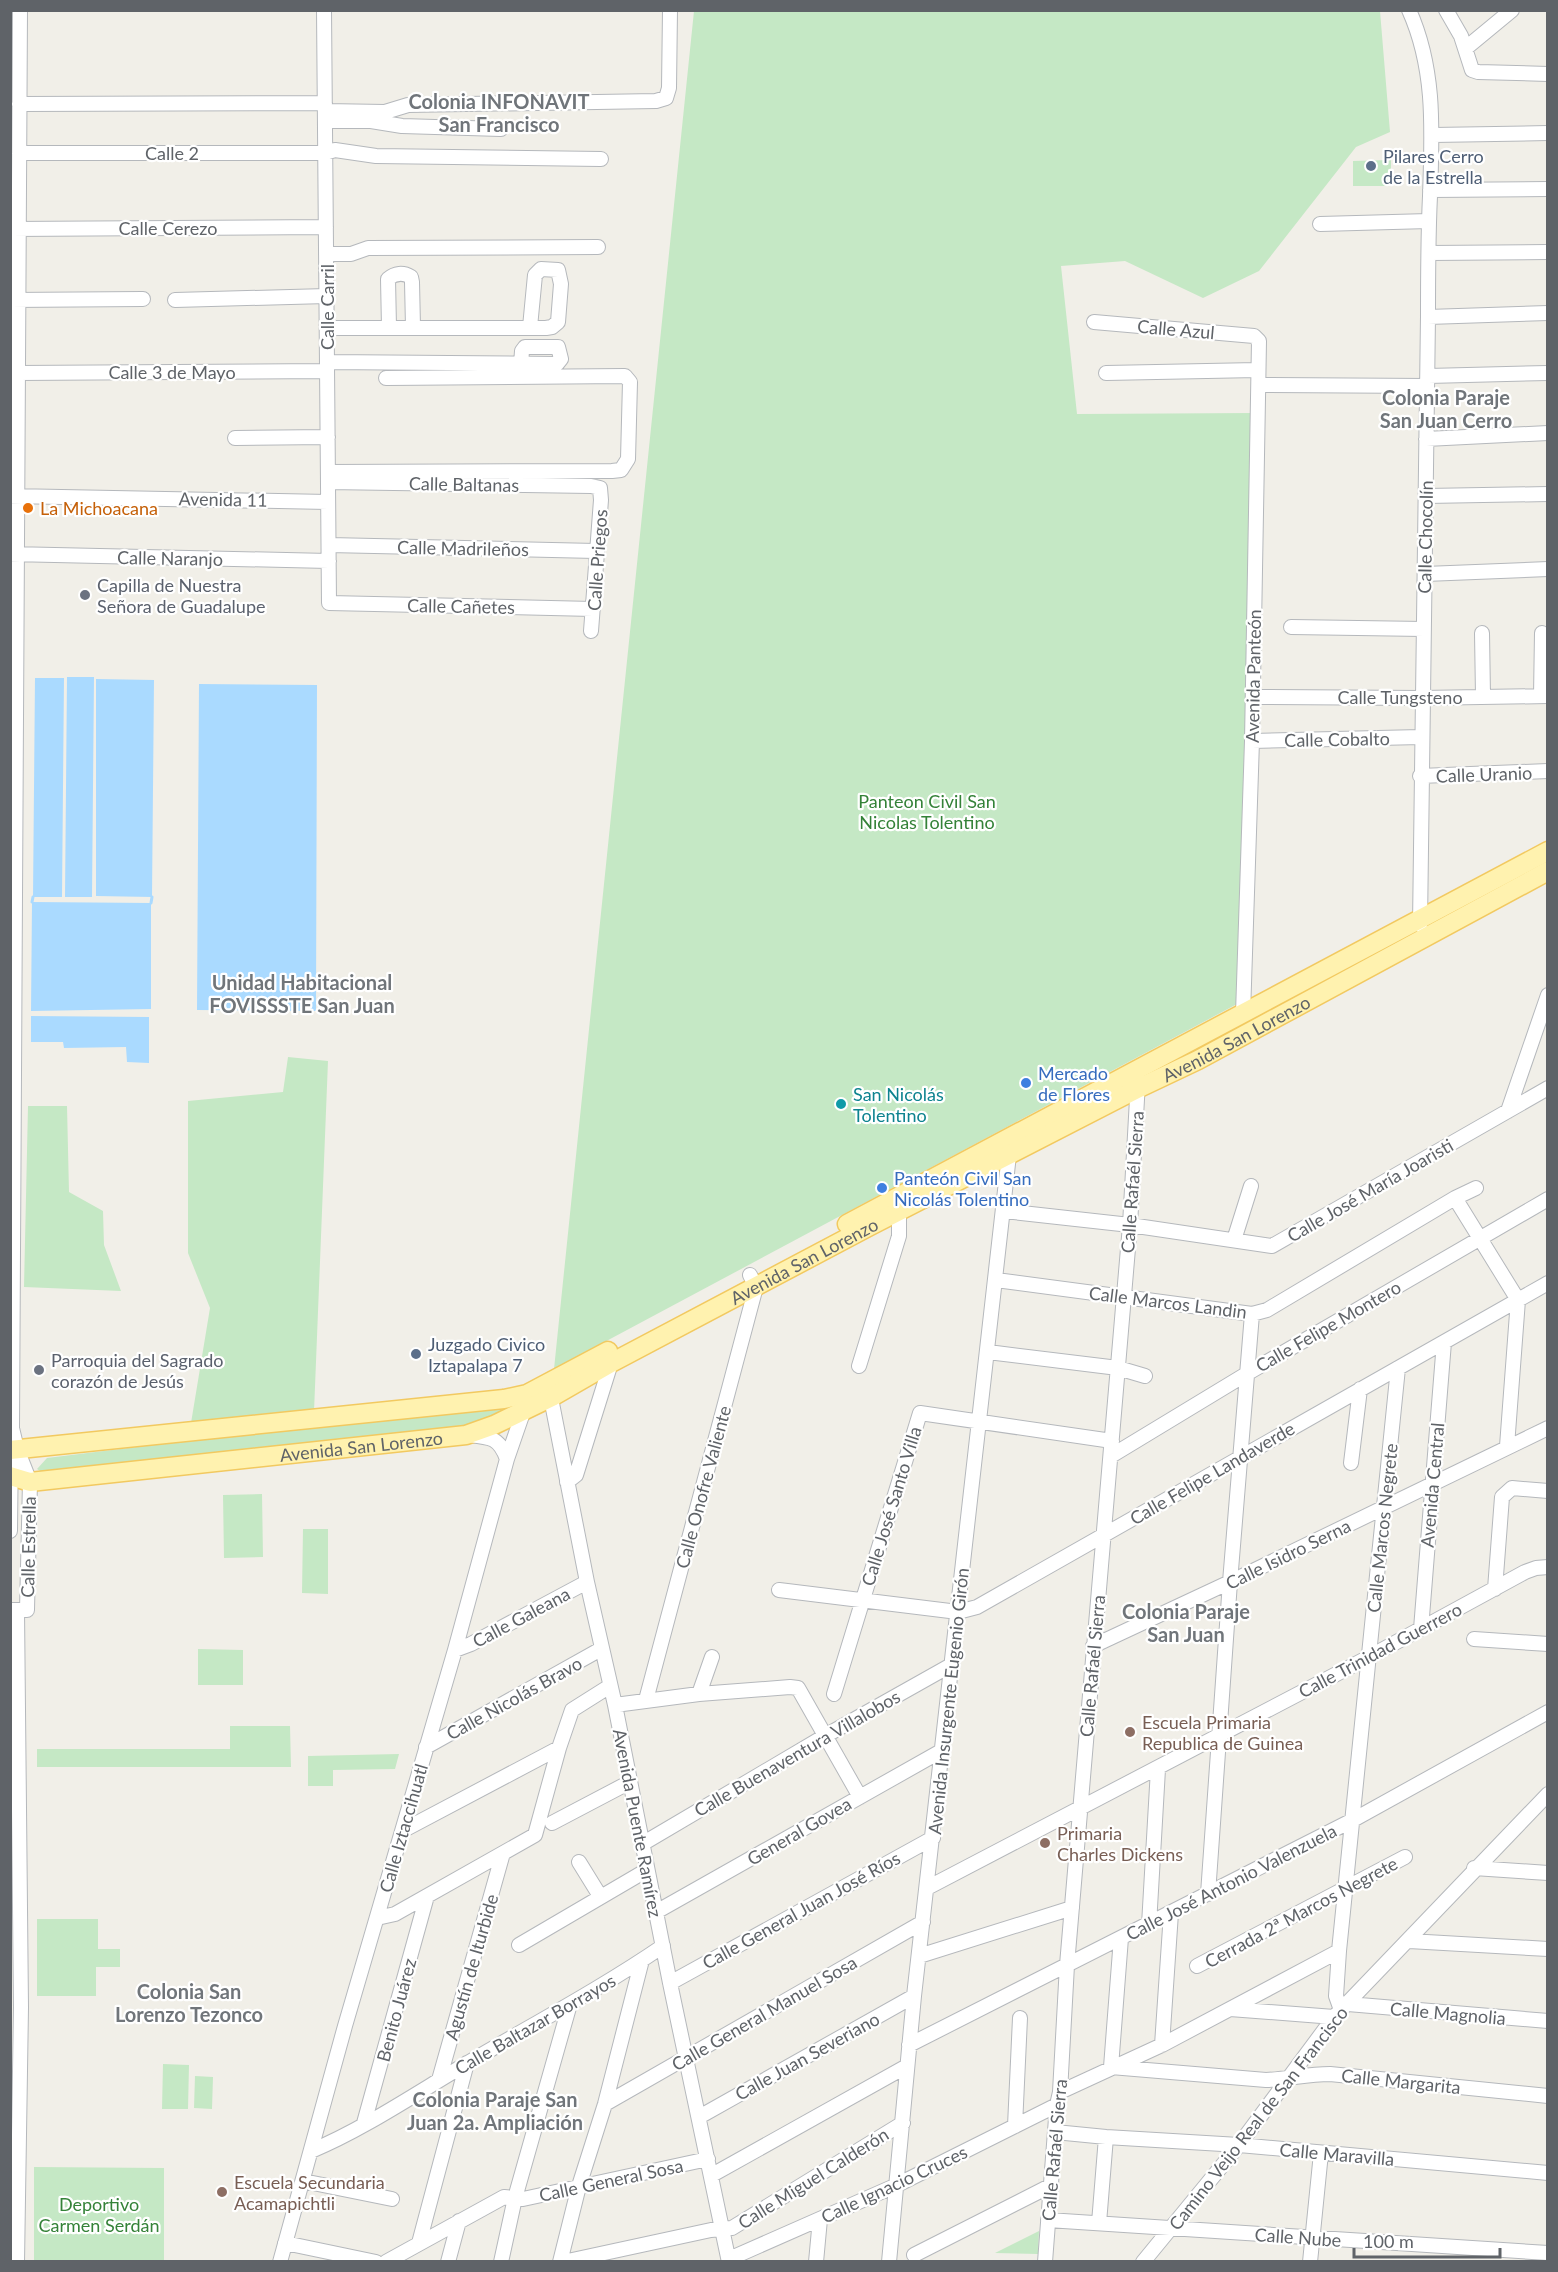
<svg xmlns="http://www.w3.org/2000/svg" width="1558" height="2272" font-family="Lato,sans-serif">
	<style>
		.green { fill: #c5e8c5 }
		.water { fill: #aadaff }
		.lines { fill: none; stroke-linecap: round; stroke-linejoin: round }
		.stream { stroke: #aadaff; stroke-width: 3 }
		.minor-casing { stroke: #b5b8bc; stroke-width: 16 }
		.major-casing { stroke: #f2c960; stroke-width: 21 }
		.minor { stroke: #fff; stroke-width: 14 }
		.major { stroke: #fff2af; stroke-width: 18 }
		.service-dot { fill: #5c6f8a; stroke: #fff; stroke-width: 2 }
		.food-dot { fill: #e8710a; stroke: #fff; stroke-width: 2 }
		.worship-dot { fill: #6b7280; stroke: #fff; stroke-width: 2 }
		.shop-dot { fill: #3f7fe0; stroke: #fff; stroke-width: 2 }
		.culture-dot { fill: #0f9aa8; stroke: #fff; stroke-width: 2 }
		.education-dot { fill: #8d6e63; stroke: #fff; stroke-width: 2 }
		.labels { text-anchor: middle; dominant-baseline: central; stroke-width: 4.5; stroke-linejoin: round; paint-order: stroke }
		.street-label { font-size: 18px; fill: #5f6368; stroke: #fff }
		.service-label { font-size: 18px; fill: #4e5e75; stroke: #fff; text-anchor: start }
		.food-label { font-size: 18px; fill: #c56008; stroke: #fff; text-anchor: start }
		.worship-label { font-size: 18px; fill: #5b616d; stroke: #fff; text-anchor: start }
		.park-label { font-size: 18px; fill: #348238; stroke: #fff }
		.shop-label { font-size: 18px; fill: #366cbe; stroke: #fff; text-anchor: start }
		.culture-label { font-size: 18px; fill: #0d838f; stroke: #fff; text-anchor: start }
		.education-label { font-size: 18px; fill: #785e54; stroke: #fff; text-anchor: start }
		.neighbourhood-label { font-size: 20px; font-weight: bold; fill: #70757a; stroke: #fff }
	</style>
	<rect width="100%" height="100%" fill="#f1efe8"/>
	<!-- green -->
	<path class="green" d="M694,11H1380L1390,132L1356,147L1259,271L1203,298L1125,261L1061,266L1077,414L1255,413L1237,1004L554,1369Z
		M1391,160V186H1353V161Z
		M288,1057L328,1061L314,1412L190,1429L210,1308L188,1253V1101L283,1092Z
		M28,1106H67L69,1192L103,1211L104,1245L121,1291L24,1287Z
		M502,1402L509,1408L491,1426L48,1476L37,1469L47,1458Z
		M262,1494L263,1557L224,1558L223,1495Z
		M303,1529H328V1594L302,1593Z
		M198,1649L243,1650V1685H198Z
		M230,1726H290L291,1767H37V1749H230Z
		M399,1754L395,1769L333,1770V1786H308V1756Z
		M37,1919H98V1949H120V1967H96V1996H37Z
		M163,2064L189,2065L188,2109H162Z
		M195,2076L213,2077L212,2109L194,2108Z
		M34,2167L164,2168V2261H34Z
		M1039,2231L1038,2254L995,2253Z"/>
	<!-- water -->
	<path class="water" d="M67,677H94L92,897H65Z
		M35,678H64L62,897H33Z
		M96,679L154,680L152,897L96,896Z
		M199,684L317,685L316,1011L197,1010Z
		M32,902L151,903V1009L31,1011Z
		M31,1016L149,1017V1063L127,1062L126,1047L64,1048L63,1042H31Z"/>
	<g class="lines">
		<!-- stream -->
		<path class="stream" d="M32,902L33,897
			M151,903L152,897"/>
		<!-- minor casing -->
		<g class="minor-casing">
			<path id="minor" d="M324,10L329,603L593,609
				M1409,10C1436,70 1432,132 1430,196C1428,236 1428,276 1428,316C1426,519 1422,722 1420,925
				M1446,10L1461,36L1472,70L1478,72L1548,74
				M1466,48L1512,10
				M19,104L325,103
				M325,111L385,112L408,105L656,101L666,98L669,88L670,10
				M325,121H371L402,126L501,129
				M1433,135L1548,133
				M19,153H325L335,150L376,156L601,159
				M1430,190L1548,189
				M1320,224L1429,221
				M10,229L326,227
				M1429,253L1548,252
				M326,254H351L368,248L598,247
				M10,300L143,299
				M175,300L327,296
				M1428,317L1548,313
				M1094,322L1254,336L1259,341L1252,741L1243,1014
				M389,327L388,279C395,273 403,272 411,277L412,282L413,327
				M327,328H546L552,327L558,322L561,284L558,270L541,269L535,275L530,327
				M327,362L557,364L561,359L558,347H525L522,351L521,364
				M17,373L327,371
				M1106,373L1257,370
				M1428,376L1548,373
				M1259,385L1427,386
				M235,438L328,437
				M1426,439L1548,433
				M328,472L612,471L621,470L628,459L630,382L625,376L386,378
				M328,482L591,486L600,488L601,500L591,631
				M10,496L328,502
				M1426,496L1548,494
				M329,545L596,551
				M10,554L329,561
				M1425,574L1548,569
				M1291,627L1424,629
				M1482,633L1483,696
				M1541,696L1542,633
				M1253,697L1421,698L1548,696
				M1252,741L1421,737
				M1420,776L1548,771
				M1508,1111L1548,995
				M1455,1198L1518,1300L1507,1446
				M1004,1211L1130,1225L1272,1246L1548,1088
				M1234,1240L1251,1186
				M996,1280L1252,1314L1267,1310L1455,1198L1476,1188
				M988,1352L1118,1368L1145,1376
				M859,1366L899,1236V1212
				M549,1388L587,1582L615,1705L670,1983L729,2262
				M468,1435C490,1437 499,1437 507,1459
				M1111,1456L1248,1373L1548,1199
				M1351,1463L1360,1389
				M567,1482L576,1475L611,1363L610,1360
				M10,1531L11,1444
				M1495,1589L1502,1497L1512,1488L1548,1491
				M779,1590L958,1612L977,1607L1548,1283
				M10,1610H27L30,1482L17,1449L12,1428L20,10
				M1421,1629L1444,1342
				M1474,1639L1548,1644
				M1093,1646L1230,1582L1548,1428
				M455,1650L471,1644L587,1582
				M699,1694L712,1657
				M834,1694L920,1413L1112,1441
				M646,1700L756,1287L750,1275
				M615,1705L699,1694L790,1687L798,1688L860,1797
				M426,1747L601,1649
				M552,1823L630,1782
				M402,1831L559,1748
				M642,1844L825,1736L953,1664
				M579,1862L600,1896
				M1474,1868L1548,1873
				M927,1888L1369,1657L1525,1572L1536,1568L1548,1567
				M1208,1894L1230,1582L1252,1314
				M656,1912L943,1750
				M377,1918L395,1914L535,1835L559,1748L572,1710L610,1686
				M1149,1925L1158,1769
				M1409,1941L1548,1949
				M519,1945L647,1870
				M919,1956L1072,1908
				M1197,1966L1405,1857
				M670,1983L933,1838
				M1348,2004L1548,2021
				M1230,2009L1334,2017
				M1341,2010L1336,1996L1339,1951L1398,1368
				M909,2045L1353,1820L1548,1712
				M1162,2045L1171,1913
				M1111,2067L1266,2080C1288,2079 1308,2074 1330,2074L1548,2096
				M1111,2067L1121,1938
				M439,2080L503,1853
				M1060,2092L1162,2045L1339,1951
				M605,2104L923,1922
				M699,2117L914,1996
				M364,2123L427,1896
				M1015,2126L1020,2018
				M1055,2132L1106,2137L1239,2145L1548,2173
				M311,2151C362,2130 417,2093 466,2064C532,2025 600,1989 663,1946
				M712,2175L907,2066
				M303,2181L392,2199
				M1048,2220L1548,2253
				M1099,2223L1106,2137
				M285,2243L376,2262
				M419,2243L467,2063
				M914,2255L1050,2186
				M729,2259L897,2185L1057,2105
				M17,2262L21,2007L17,1610
				M280,2262L345,2026L455,1650L507,1459L526,1404
				M386,2262L504,2197L523,2199L708,2159
				M448,2262L459,2221
				M501,2262L515,2198L570,2004
				M560,2262L579,2186L605,2104L642,1960
				M563,2262L711,2230L732,2228L903,2123
				M816,2262L820,2219
				M889,2262L914,1996L1009,1155L1006,1149
				M1045,2262L1057,2105L1060,2092L1067,1965L1130,1225L1138,1081
				M1143,2262L1239,2145L1334,2017L1548,1794
				M1310,2262L1321,2153"/>
		</g>
		<!-- major casing -->
		<g class="major-casing">
			<g id="major">
				<path d="M847,1224L1548,851"/>
				<path d="M10,1450L504,1399L527,1394L608,1351"/>
				<path id="s1" d="M10,1476L30,1482L466,1435L494,1425L552,1397L611,1363L870,1226L1139,1088L1198,1060L1548,871"/>
			</g>
		</g>
		<!-- minor -->
		<use href="#minor" class="minor"/>
		<!-- major -->
		<use href="#major" class="major"/>
	</g>
	<!-- markers -->
	<g class="service-dot">
		<circle cx="1371" cy="166" r="6"/>
		<circle cx="416" cy="1354" r="6"/>
	</g>
	<circle class="food-dot" cx="28" cy="508" r="6"/>
	<g class="worship-dot">
		<circle cx="85" cy="595" r="6"/>
		<circle cx="39" cy="1370" r="6"/>
	</g>
	<g class="shop-dot">
		<circle cx="1026" cy="1083" r="6"/>
		<circle cx="882" cy="1188" r="6"/>
	</g>
	<circle class="culture-dot" cx="841" cy="1104" r="6"/>
	<g class="education-dot">
		<circle cx="1130" cy="1732" r="6"/>
		<circle cx="1045" cy="1843" r="6"/>
		<circle cx="222" cy="2192" r="6"/>
	</g>
	<g class="labels">
		<!-- street labels -->
		<g class="street-label">
			<text x="172" y="153">Calle 2</text>
			<text x="168" y="228">Calle Cerezo</text>
			<text transform="translate(327 307) rotate(-90)">Calle Carril</text>
			<text transform="translate(1176 329) rotate(5)">Calle Azul</text>
			<text x="172" y="372">Calle 3 de Mayo</text>
			<text transform="translate(464 484) rotate(1)">Calle Baltanas</text>
			<text transform="translate(223 499) rotate(1)">Avenida 11</text>
			<text transform="translate(1425 537) rotate(-89)">Calle Chocolín</text>
			<text transform="translate(463 548) rotate(1)">Calle Madrileños</text>
			<text transform="translate(170 558) rotate(1)">Calle Naranjo</text>
			<text transform="translate(597 560) rotate(-86)">Calle Priegos</text>
			<text transform="translate(461 606) rotate(1)">Calle Cañetes</text>
			<text transform="translate(1253 676) rotate(-89)">Avenida Panteón</text>
			<text x="1400" y="697">Calle Tungsteno</text>
			<text transform="translate(1337 739) rotate(-1)">Calle Cobalto</text>
			<text transform="translate(1484 774) rotate(-2)">Calle Uranio</text>
			<text stroke="none"><textPath href="#s1" startOffset="1326">Avenida San Lorenzo</textPath></text>
			<text transform="translate(1132 1182) rotate(-86)">Calle Rafaél Sierra</text>
			<text transform="translate(1370 1190) rotate(-30)">Calle José María Joaristi</text>
			<text stroke="none"><textPath href="#s1" startOffset="840">Avenida San Lorenzo</textPath></text>
			<text transform="translate(1168 1302) rotate(7)">Calle Marcos Landin</text>
			<text transform="translate(1328 1326) rotate(-30)">Calle Felipe Montero</text>
			<text stroke="none"><textPath href="#s1" startOffset="354">Avenida San Lorenzo</textPath></text>
			<text transform="translate(1212 1473) rotate(-30)">Calle Felipe Landaverde</text>
			<text transform="translate(1432 1485) rotate(-85)">Avenida Central</text>
			<text transform="translate(703 1487) rotate(-75)">Calle Onofre Valiente</text>
			<text transform="translate(891 1506) rotate(-73)">Calle José Santo Villa</text>
			<text transform="translate(1382 1528) rotate(-84)">Calle Marcos Negrete</text>
			<text transform="translate(28 1547) rotate(-89)">Calle Estrella</text>
			<text transform="translate(1288 1554) rotate(-26)">Calle Isidro Serna</text>
			<text transform="translate(521 1617) rotate(-28)">Calle Galeana</text>
			<text transform="translate(1380 1650) rotate(-28)">Calle Trinidad Guerrero</text>
			<text transform="translate(1092 1666) rotate(-85)">Calle Rafaél Sierra</text>
			<text transform="translate(514 1698) rotate(-29)">Calle Nicolás Bravo</text>
			<text transform="translate(948 1701) rotate(-84)">Avenida Insurgente Eugenio Girón</text>
			<text transform="translate(797 1753) rotate(-30)">Calle Buenaventura Villalobos</text>
			<text transform="translate(638 1823) rotate(79)">Avenida Puente Ramírez</text>
			<text transform="translate(403 1828) rotate(-74)">Calle Iztaccihuatl</text>
			<text transform="translate(799 1831) rotate(-30)">General Govea</text>
			<text transform="translate(1231 1882) rotate(-27)">Calle José Antonio Valenzuela</text>
			<text transform="translate(801 1910) rotate(-29)">Calle General Juan José Ríos</text>
			<text transform="translate(1301 1912) rotate(-28)">Cerrada 2ª Marcos Negrete</text>
			<text transform="translate(471 1967) rotate(-74)">Agustín de Iturbide</text>
			<text transform="translate(396 2010) rotate(-75)">Benito Juárez</text>
			<text transform="translate(764 2013) rotate(-30)">Calle General Manuel Sosa</text>
			<text transform="translate(1448 2013) rotate(5)">Calle Magnolia</text>
			<text transform="translate(535 2024) rotate(-30)">Calle Baltazar Borrayos</text>
			<text transform="translate(807 2056) rotate(-29)">Calle Juan Severiano</text>
			<text transform="translate(1401 2081) rotate(6)">Calle Margarita</text>
			<text transform="translate(1258 2118) rotate(-52)">Camino Veijo Real de San Francisco</text>
			<text transform="translate(1054 2150) rotate(-85)">Calle Rafaél Sierra</text>
			<text transform="translate(1337 2154) rotate(5)">Calle Maravilla</text>
			<text transform="translate(813 2178) rotate(-32)">Calle Miguel Calderón</text>
			<text transform="translate(611 2180) rotate(-12)">Calle General Sosa</text>
			<text transform="translate(894 2184) rotate(-25)">Calle Ignacio Cruces</text>
			<text transform="translate(1298 2237) rotate(4)">Calle Nube</text>
		</g>
		<!-- service labels -->
		<g class="service-label">
			<text x="1383" y="156">Pilares Cerro<tspan x="1383" dy="21">de la Estrella</tspan></text>
			<text x="428" y="1344">Juzgado Civico<tspan x="428" dy="21">Iztapalapa 7</tspan></text>
		</g>
		<!-- food labels -->
		<g class="food-label">
			<text x="40" y="508">La Michoacana</text>
		</g>
		<!-- worship labels -->
		<g class="worship-label">
			<text x="97" y="585">Capilla de Nuestra<tspan x="97" dy="21">Señora de Guadalupe</tspan></text>
			<text x="51" y="1360">Parroquia del Sagrado<tspan x="51" dy="21">corazón de Jesús</tspan></text>
		</g>
		<!-- park labels -->
		<g class="park-label">
			<text x="927" y="801">Panteon Civil San<tspan x="927" dy="21">Nicolas Tolentino</tspan></text>
			<text x="99" y="2204">Deportivo<tspan x="99" dy="21">Carmen Serdán</tspan></text>
		</g>
		<!-- shop labels -->
		<g class="shop-label">
			<text x="1038" y="1073">Mercado<tspan x="1038" dy="21">de Flores</tspan></text>
			<text x="894" y="1178">Panteón Civil San<tspan x="894" dy="21">Nicolás Tolentino</tspan></text>
		</g>
		<!-- culture labels -->
		<g class="culture-label">
			<text x="853" y="1094">San Nicolás<tspan x="853" dy="21">Tolentino</tspan></text>
		</g>
		<!-- education labels -->
		<g class="education-label">
			<text x="1142" y="1722">Escuela Primaria<tspan x="1142" dy="21">Republica de Guinea</tspan></text>
			<text x="1057" y="1833">Primaria<tspan x="1057" dy="21">Charles Dickens</tspan></text>
			<text x="234" y="2182">Escuela Secundaria<tspan x="234" dy="21">Acamapichtli</tspan></text>
		</g>
		<!-- neighbourhood labels -->
		<g class="neighbourhood-label">
			<text x="499" y="101">Colonia INFONAVIT<tspan x="499" dy="23">San Francisco</tspan></text>
			<text x="1446" y="397">Colonia Paraje<tspan x="1446" dy="23">San Juan Cerro</tspan></text>
			<text x="302" y="982">Unidad Habitacional<tspan x="302" dy="23">FOVISSSTE San Juan</tspan></text>
			<text x="1186" y="1611">Colonia Paraje<tspan x="1186" dy="23">San Juan</tspan></text>
			<text x="189" y="1991">Colonia San<tspan x="189" dy="23">Lorenzo Tezonco</tspan></text>
			<text x="495" y="2099">Colonia Paraje San<tspan x="495" dy="23">Juan 2a. Ampliación</tspan></text>
		</g>
	</g>
	<!-- border -->
	<rect width="1558" height="2272" fill="none" stroke="#5f6368" stroke-width="24"/>
	<!-- scale -->
	<path d="M1354 2248v9h146v-9" fill="none" stroke="#5f6368" stroke-width="3"/>
	<text x="1363" y="2248" font-size="18" fill="#5f6368" stroke="#ffffff" stroke-width="4.5" paint-order="stroke">100 m</text>
</svg>
